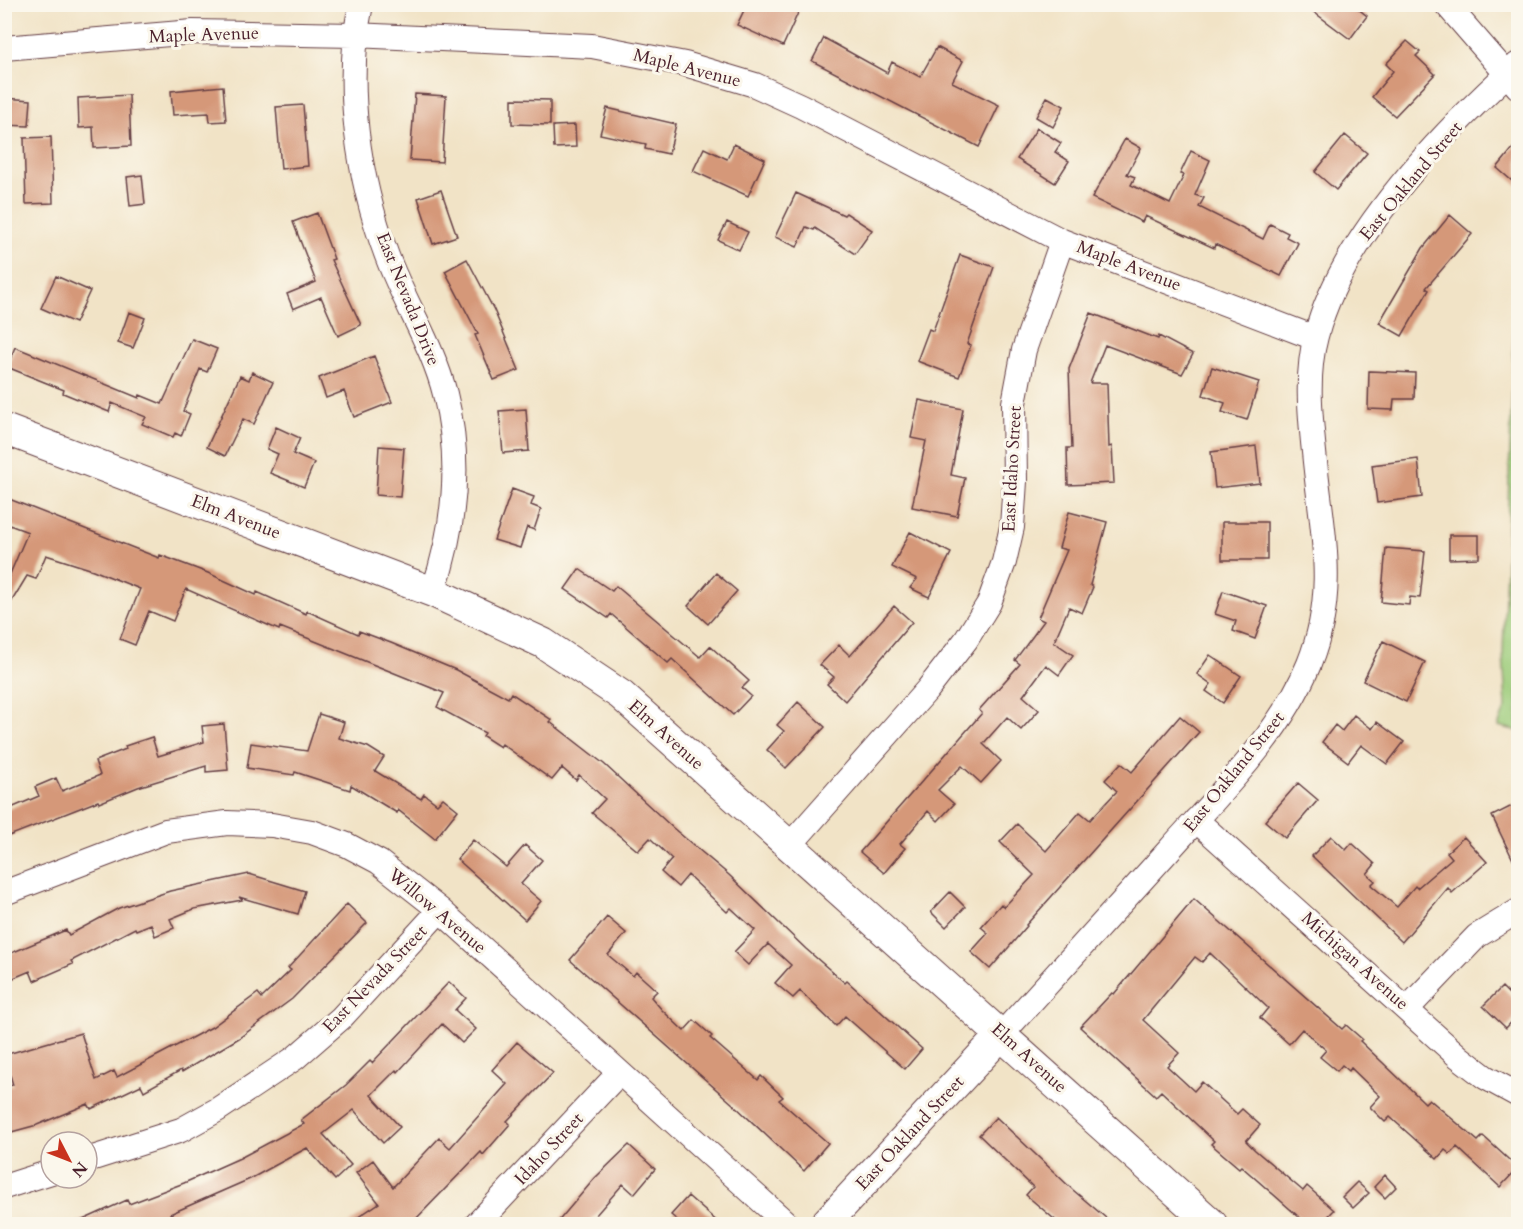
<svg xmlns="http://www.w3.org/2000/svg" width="1523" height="1229" font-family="Cardo,serif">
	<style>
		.green { fill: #9dcc7a; stroke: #747652; stroke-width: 1.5 }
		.building { fill: #d59879 }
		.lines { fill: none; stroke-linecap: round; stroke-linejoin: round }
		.minor-casing { stroke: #633c42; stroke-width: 26 }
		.tertiary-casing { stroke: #633c42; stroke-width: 32 }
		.minor { stroke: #fff; stroke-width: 24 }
		.tertiary { stroke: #fff; stroke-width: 30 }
		.labels { text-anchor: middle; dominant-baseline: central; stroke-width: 6; stroke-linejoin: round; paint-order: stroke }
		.street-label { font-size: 18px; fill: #4a1f2b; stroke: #fbf7ec }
	</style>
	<rect width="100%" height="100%" fill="#fbf7ec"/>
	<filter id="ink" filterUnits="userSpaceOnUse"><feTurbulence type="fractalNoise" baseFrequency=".0167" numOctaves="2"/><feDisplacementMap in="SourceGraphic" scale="12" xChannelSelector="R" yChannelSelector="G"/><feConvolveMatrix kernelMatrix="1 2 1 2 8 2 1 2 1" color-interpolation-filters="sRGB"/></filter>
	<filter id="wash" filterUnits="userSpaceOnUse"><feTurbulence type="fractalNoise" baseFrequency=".008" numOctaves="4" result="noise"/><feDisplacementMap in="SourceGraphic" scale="24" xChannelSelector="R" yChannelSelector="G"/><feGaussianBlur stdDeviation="1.35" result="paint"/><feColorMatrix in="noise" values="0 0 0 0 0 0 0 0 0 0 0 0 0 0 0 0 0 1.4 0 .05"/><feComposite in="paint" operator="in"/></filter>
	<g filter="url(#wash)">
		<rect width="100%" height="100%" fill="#f1e3c6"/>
		<!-- green -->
		<path class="green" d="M1514,331L1518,332V731L1498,726L1506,707L1503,653Z"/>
		<g id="blocks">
			<!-- building -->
			<path class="building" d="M747,4H802L783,46L737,25Z
				M1303,4H1352L1367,16L1350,39Z
				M824,38L887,73L892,62L920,77L937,47L963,61L952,82L999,105L979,147L812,61Z
				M1407,41L1420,52L1416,56L1435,74L1395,116L1372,97L1393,71L1386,64Z
				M223,86L226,121L210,122L209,113L173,115L171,91Z
				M415,94L446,96L442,162L410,160Z
				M129,95L131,146L94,148L93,127L79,128L78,98Z
				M1047,97L1064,106L1053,127L1036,117Z
				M4,98L31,100L29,126L4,125Z
				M512,99L550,100V125L512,124Z
				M303,105L308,166L281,169L276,107Z
				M607,108L676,124L669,154L645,149L646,144L600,134Z
				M575,125L576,147L554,148L553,126Z
				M1037,128L1061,143L1055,152L1069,161L1055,183L1017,159Z
				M1345,135L1367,153L1336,190L1315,172Z
				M51,137L53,203L26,204L24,138Z
				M1125,139L1141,148L1127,174L1135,177L1131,185L1170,204L1184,175L1180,174L1191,151L1210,160L1195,195L1204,198L1199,207L1263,239L1270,224L1288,233L1286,237L1298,243L1281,276L1215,244L1214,248L1145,216L1142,222L1092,198Z
				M1518,142V186L1497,168Z
				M734,144L765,159L748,196L693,171L704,148L727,159Z
				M142,175L145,204L130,206L127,177Z
				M441,190L457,236L433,244L418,198Z
				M796,193L844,215L846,213L872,230L855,254L815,228L814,230L806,227L797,247L775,237Z
				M317,213L334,259L331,260L361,325L338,336L321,297L293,309L287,294L316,282L293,222Z
				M1450,215L1472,234L1426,288L1429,290L1402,336L1379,323L1423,248Z
				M727,222L748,232L739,250L718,240Z
				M960,255L994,267L967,344L971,345L959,377L917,361L929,329L933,331Z
				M467,259L494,310L519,370L494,380L475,335L478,334L445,271Z
				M56,276L90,291L75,323L41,308Z
				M129,312L145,318L133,348L118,343Z
				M1091,313L1158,339L1159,336L1193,354L1182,374L1105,345L1090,383H1107L1109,447L1112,446L1114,483L1068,485L1067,448H1072L1069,369Z
				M192,339L217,349L207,372L200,369L183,411L190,414L181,436L175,433L173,437L142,424L146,417L112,403L109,412L63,393L64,390L7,367L15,347L139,398L140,395L162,404Z
				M374,356L392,402L354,417L344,391L326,398L319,378Z
				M1212,367L1259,382L1247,420L1222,412L1225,403L1203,395Z
				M1369,371L1415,373L1414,399H1394L1393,410L1368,409Z
				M252,372L273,382L254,424L243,419L225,456L207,447L240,376L249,380Z
				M919,400L963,409L951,475L965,478L957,516L912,507L926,441L911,438Z
				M526,409L529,451L503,453L499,411Z
				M276,427L300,438L293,454L314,463L304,487L270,473L278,454L267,449Z
				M379,446L404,448L400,497L376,495Z
				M1256,446L1260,483L1215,488L1211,452Z
				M1418,459L1422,497L1377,503L1372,465Z
				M512,489L534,497L531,505L541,509L534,530L527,527L520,548L494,540Z
				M4,497L159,558L160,555L208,573L256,595L257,592L306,614L307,611L358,634L359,631L391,643L456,670L508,698L511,693L552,720L550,722L604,764L673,828L729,875L806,949L845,983L847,981L922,1049L905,1069L845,1016L836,1026L800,991L793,998L775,983L791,965L768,944L748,965L734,952L755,930L731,908L727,912L688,875L678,887L661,872L672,859L650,838L638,851L592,813L605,799L579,775L576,780L562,768L552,780L502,744L500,747L483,736L485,733L437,707L444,693L280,627L279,630L186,589L173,621L149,611L135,645L120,639L140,589L93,570L46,555L36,579L27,576L4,614V588L28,532L4,523Z
				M1069,512L1107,522L1090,585L1093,587L1082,613L1069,607L1054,642L1073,655L1059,675L1046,665L1023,696L1039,710L1021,730L1007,717L983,744L1001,761L981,783L962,766L938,790L954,804L938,821L928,811L900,844L905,848L884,873L860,852L982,713L979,710L1020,664L1015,660L1044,621L1038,618L1067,550L1059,548Z
				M1222,522H1267V560H1222Z
				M910,532L951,553L929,597L910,588L917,579L892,567Z
				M1449,535H1479V558L1449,559Z
				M1386,548L1425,551L1420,598L1410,597L1409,605L1381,602Z
				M579,569L612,591L616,586L622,591L700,657L710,646L749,681L742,688L751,696L733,715L672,659L668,663L611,614L608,618L565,589Z
				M716,573L737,591L708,624L688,606Z
				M1223,591L1267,606L1255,639L1233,631L1236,621L1215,614Z
				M894,606L912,622L845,701L827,684L834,677L820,665L839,645L850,656Z
				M1383,641L1425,662L1406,702L1363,681Z
				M1210,655L1241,676L1223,703L1206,691L1211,684L1197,674Z
				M798,702L825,727L786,768L767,750L784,731L777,725Z
				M319,714L344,722L339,738L368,747L384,757L375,771L421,799L424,794L437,804L443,798L458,810L435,839L398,810L397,813L351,785L350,790L295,772L294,775L247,768L251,743L307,751Z
				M1354,715L1372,729L1377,722L1404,742L1387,764L1361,745L1348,762L1322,742L1335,725L1342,731Z
				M1180,716L1199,732L1026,925L1027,926L990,969L971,952L988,933L981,927L1001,904L1004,907L1034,875L1000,842L1017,824L1046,851L1080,812L1090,820L1117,791L1105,780L1121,763L1132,772Z
				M224,724L228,770L206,772V766L138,787L99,803L98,801L4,838V811L39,796L35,787L56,778L62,791L100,775L95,761L126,749L125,746L152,737L158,756L204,742L202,726Z
				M1298,783L1318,800L1285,838L1265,821Z
				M1518,803V870L1492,816Z
				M1331,836L1346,850L1352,843L1375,864L1367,874L1375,881L1371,885L1397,907L1415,886L1417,888L1452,858L1447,852L1464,837L1487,862L1452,893L1448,888L1402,942L1312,856Z
				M473,840L506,867L525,845L542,860L521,884L541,901L525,920L457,859Z
				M249,874L305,891L298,914L239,897L242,900L194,909L170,919L174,928L155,936L151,924L136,930L135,928L71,961L73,964L34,981L30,971L4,982V956L66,930L69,935L119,908L170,891Z
				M950,892L965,907L946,927L931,912Z
				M1194,899L1342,1029L1346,1025L1362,1039L1360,1041L1425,1103L1429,1099L1478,1141L1483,1136L1518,1168L1500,1187L1457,1147L1450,1154L1445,1150L1437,1159L1390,1117L1385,1122L1370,1107L1380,1096L1351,1068L1349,1071L1342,1065L1337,1071L1320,1057L1326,1050L1302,1029L1289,1044L1260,1018L1268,1008L1210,953L1202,962L1195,957L1143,1020L1179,1053L1167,1066L1194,1091L1202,1082L1237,1114L1242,1109L1260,1125L1246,1141L1255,1150L1303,1191L1307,1186L1334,1210L1321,1224H1307L1241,1166L1239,1168L1211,1144L1214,1141L1161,1091L1156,1096L1080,1027L1112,993L1114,994Z
				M347,904L367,923L292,999L239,1038L182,1072L181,1070L144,1091L141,1085L91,1109L88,1104L37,1125L4,1134V1087L13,1085L4,1055L81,1033L96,1080L114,1071L117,1077L212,1027L258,993L262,998L291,970L288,968Z
				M607,917L626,933L608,955L633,976L636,972L657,991L651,997L662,1010L684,1031L694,1020L712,1036L710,1038L758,1080L761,1076L783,1097L779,1100L828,1143L804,1171L734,1105L570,960Z
				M449,982L466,998L455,1010L476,1029L462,1043L442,1024L398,1072L396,1070L371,1095L400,1127L383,1143L354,1110L323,1134L351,1165L335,1180L307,1148L250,1179L170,1214L174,1224H74L127,1200L129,1204L184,1183L240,1158L304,1124L301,1120L346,1085L370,1061L372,1063Z
				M1502,987L1518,1003V1015L1506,1028L1483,1006Z
				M517,1042L553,1073L507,1121L510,1124L483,1155L481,1152L411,1224H348L379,1203L356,1173L373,1160L393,1187L439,1138L450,1148L507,1084L492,1070Z
				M996,1117L1073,1190L1113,1224H1060L1026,1195L1033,1187L979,1135Z
				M629,1145L655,1169L634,1194L623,1184L588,1224H556L595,1178Z
				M1385,1175L1396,1187L1385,1198L1374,1187Z
				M1357,1182L1369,1193L1353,1208L1342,1197Z
				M688,1196L720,1224H682L671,1215Z"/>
		</g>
	</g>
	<g filter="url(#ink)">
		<use href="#blocks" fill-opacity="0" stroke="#633c42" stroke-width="1.5"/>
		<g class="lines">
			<!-- minor casing -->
			<g class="minor-casing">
				<path id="minor" d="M361,4C344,85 358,179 387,256C404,302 433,346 445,394C462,461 455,527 433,592
					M1446,4L1518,87
					M4,48L193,32L354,35L592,46L685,64L755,85L801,106L1062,241L1315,338
					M1196,820L1459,1057L1485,1077L1518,1095
					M790,845L928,689L966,640L989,603L1004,562L1012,527L1015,481L1014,403L1024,350L1062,241
					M4,893L166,831L227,823L272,825L312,832L347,845L379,862L440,910L787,1224
					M1408,1008L1477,936L1518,911
					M1002,1034C1058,972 1114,910 1170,849C1220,793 1280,735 1309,664C1339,589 1321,528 1314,452C1310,414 1306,373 1316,336C1342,236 1443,132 1518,64
					M87,1160L181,1130L217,1110L295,1058L341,1018L440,910
					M4,1187L51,1172
					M477,1224L619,1073"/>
			</g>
			<!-- tertiary casing -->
			<g class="tertiary-casing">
				<path id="tertiary" d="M4,429L433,592L543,643L621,695L1212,1224
					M825,1224L1002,1034"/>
			</g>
			<!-- minor -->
			<use href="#minor" class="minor"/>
			<!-- tertiary -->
			<use href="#tertiary" class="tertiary"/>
		</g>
	</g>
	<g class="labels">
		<!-- street labels -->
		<g class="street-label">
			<text transform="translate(204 35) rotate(-2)">Maple Avenue</text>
			<text transform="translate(687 68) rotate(14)">Maple Avenue</text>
			<text transform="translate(1411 181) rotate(-50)">East Oakland Street</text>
			<text transform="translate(1129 266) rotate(21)">Maple Avenue</text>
			<text transform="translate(408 299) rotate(68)">East Nevada Drive</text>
			<text transform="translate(1012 469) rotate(-87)">East Idaho Street</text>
			<text transform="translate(236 517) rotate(21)">Elm Avenue</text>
			<text transform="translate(666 735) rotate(42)">Elm Avenue</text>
			<text transform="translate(1234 772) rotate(-51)">East Oakland Street</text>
			<text transform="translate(437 911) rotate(40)">Willow Avenue</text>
			<text transform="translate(1355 961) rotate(42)">Michigan Avenue</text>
			<text transform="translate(375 979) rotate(-46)">East Nevada Street</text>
			<text transform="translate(1029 1058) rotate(42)">Elm Avenue</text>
			<text transform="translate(910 1133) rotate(-47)">East Oakland Street</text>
			<text transform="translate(549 1149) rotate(-47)">Idaho Street</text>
		</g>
	</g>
	<!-- margin -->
	<rect width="1523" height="1229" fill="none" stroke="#fbf7ec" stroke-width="24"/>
	<!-- north arrow -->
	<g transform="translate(69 1160) rotate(132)"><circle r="28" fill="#fbf7ec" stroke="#b4a19f" stroke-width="1.5"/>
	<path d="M0-4.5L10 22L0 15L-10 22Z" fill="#c8321e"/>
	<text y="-9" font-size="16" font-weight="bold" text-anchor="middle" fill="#4a1f2b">N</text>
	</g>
</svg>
